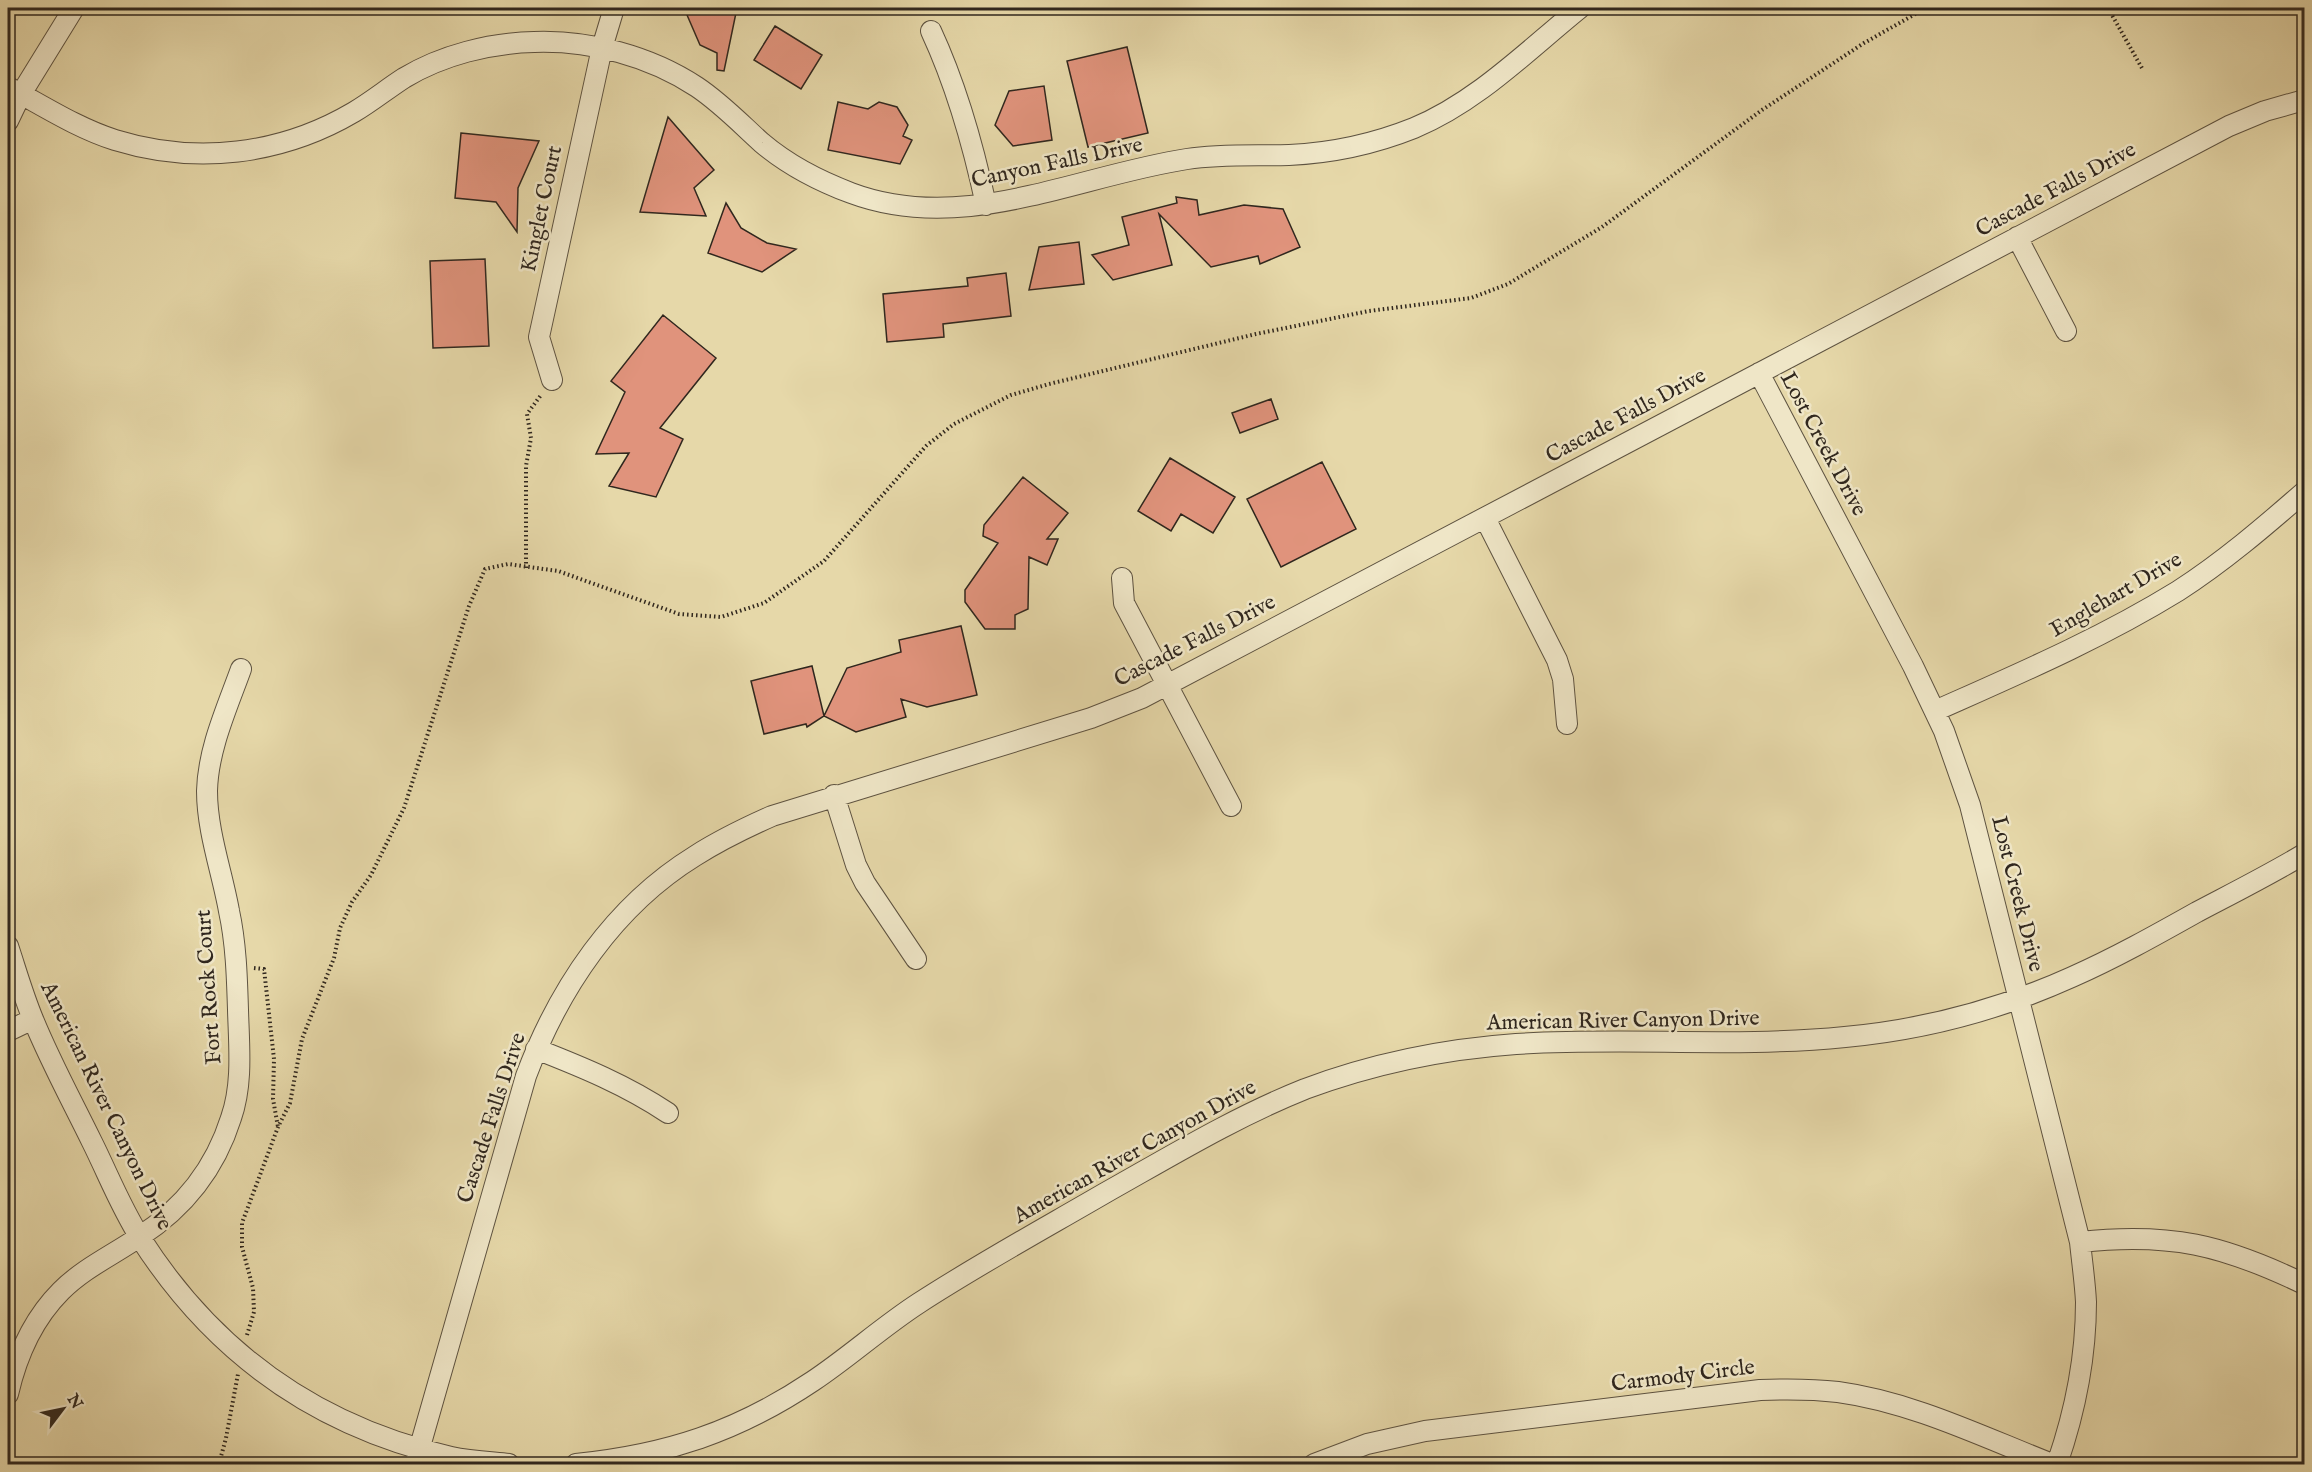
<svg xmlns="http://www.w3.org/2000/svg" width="2312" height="1472" font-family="'IM FELL English',serif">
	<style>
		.building { fill: #e0937c; stroke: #30271e; stroke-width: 1.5 }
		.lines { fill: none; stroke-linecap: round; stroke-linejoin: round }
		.minor-casing { stroke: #5e5341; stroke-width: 22 }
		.path { stroke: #30271e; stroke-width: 4; stroke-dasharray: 1.5 3; stroke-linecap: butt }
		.minor { stroke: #efe6c7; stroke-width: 20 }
		.labels { text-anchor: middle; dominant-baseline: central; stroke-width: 5; stroke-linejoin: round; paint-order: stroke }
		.street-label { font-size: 22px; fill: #30271e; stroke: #efe6c7 }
	</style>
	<rect width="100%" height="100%" fill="#e6d8a9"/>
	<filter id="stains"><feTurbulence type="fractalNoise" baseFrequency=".00333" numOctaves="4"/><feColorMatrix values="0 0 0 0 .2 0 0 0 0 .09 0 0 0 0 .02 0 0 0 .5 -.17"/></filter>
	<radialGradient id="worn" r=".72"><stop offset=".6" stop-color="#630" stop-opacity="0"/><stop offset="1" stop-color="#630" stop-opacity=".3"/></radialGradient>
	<!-- building -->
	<path class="building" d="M684,8H737L724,71L717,70V53L700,45Z
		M775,26L822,55L801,89L754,60Z
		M1127,47L1148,133L1088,147L1067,61Z
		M1044,86L1052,140L1013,146L995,125L1009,91Z
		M838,102L868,109L879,102L897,107L908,125L903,136L912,140L900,164L828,150Z
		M668,117L714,170L694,188L706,216L640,212Z
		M461,133L539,141L518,188L517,232L496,202L455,198Z
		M1176,197L1197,200L1199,215L1244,205L1283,209L1300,247L1260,264L1258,256L1211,267L1159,214L1172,265L1113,280L1092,255L1129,245L1122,217L1177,203Z
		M726,203L741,228L767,243L796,249L762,272L708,253Z
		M1079,242L1084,284L1029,290L1039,247Z
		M485,259L489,346L433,348L430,261Z
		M1006,273L1011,316L943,324L944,337L887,342L883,294L968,286L967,278Z
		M663,315L716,358L660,428L683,439L656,497L609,486L629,453L596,454L625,392L611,381Z
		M1271,399L1278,419L1240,433L1232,413Z
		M1170,458L1235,497L1213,533L1181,514L1171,531L1138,511Z
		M1322,462L1356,529L1281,567L1247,499Z
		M1023,477L1068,513L1047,539H1058L1047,565L1029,557L1028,609L1015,615V629H985L965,602V590L998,543L983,536L984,525Z
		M961,626L977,695L927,707L901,699L906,717L856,732L824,716L847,668L901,652L899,640Z
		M812,666L824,716L807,727L806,724L764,734L751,681Z"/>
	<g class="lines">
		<!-- minor casing -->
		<g class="minor-casing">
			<path id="minor" d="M931,31C957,87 973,144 986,205
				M8,87C42,105 77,128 115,140C196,165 281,155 354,112C371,102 387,89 404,78C442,55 490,43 534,42C590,40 650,56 697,87C721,103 741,124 762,143C788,165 819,181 851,193C963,235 1076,176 1187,159C1221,154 1255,156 1289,155C1333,153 1374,144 1414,128C1477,102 1528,50 1580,8
				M8,121L21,94L74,8
				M2017,237L2066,331
				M1759,373L1913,666L1944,731L1970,805L2080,1242C2082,1262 2085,1282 2086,1302C2086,1358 2075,1412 2057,1464
				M552,380L539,337L602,48L614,8
				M1485,518L1557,660L1563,679L1567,724
				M1122,578L1124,603L1231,806
				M1935,711C2018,674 2100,639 2178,591C2223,562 2264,527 2304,492
				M834,795L856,865L865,883L916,959
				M8,946C16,970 23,995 33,1019C50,1061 72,1101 92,1142C108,1174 121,1208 141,1239C214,1353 318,1427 451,1457C470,1461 490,1462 509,1464
				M8,1031L33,1019
				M536,1049C582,1067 626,1085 668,1113
				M2080,1242C2170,1232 2223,1245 2304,1284
				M8,1394C17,1355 33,1319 61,1291C84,1268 113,1255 139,1237C184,1208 215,1169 231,1118C243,1084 239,1046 238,1010C237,977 236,943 229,911C222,872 207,831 207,791C208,749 227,708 241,669
				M415,1464L526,1076C559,988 614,906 695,856C720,840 745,828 772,816L1091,718L1142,698L2229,126L2265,111L2304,100
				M576,1464C666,1455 737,1432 813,1381C849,1357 882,1327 919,1303C979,1264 1043,1229 1105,1193C1171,1156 1235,1117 1305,1089C1372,1064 1445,1049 1516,1044C1626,1037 1736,1048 1845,1037C1922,1030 2001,1009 2072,977C2115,958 2156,935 2197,912C2233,893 2269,875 2304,854
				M1314,1464L1367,1444L1425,1431L1760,1390C1786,1389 1812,1389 1838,1392C1912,1402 1983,1437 2052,1464"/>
		</g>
		<!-- path -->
		<path class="path" d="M2108,8L2143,70
			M526,568V466L531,438L527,414L541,395
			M254,968L264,969L274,1059L273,1099L278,1127
			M247,1335L254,1312L253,1288L242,1247V1223L278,1127L290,1103L302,1039L334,958L340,928L352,902L371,875L404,808L469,606L485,569L508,564L558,571L679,614L721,617L764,603L824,561L926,446L954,424L1011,395L1049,384L1256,334L1369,311L1471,298L1508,284L1602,227L1762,110L1864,43L1926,8
			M219,1464L226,1438L238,1374"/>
		<!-- minor -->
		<use href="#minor" class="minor"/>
	</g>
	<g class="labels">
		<!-- street labels -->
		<g class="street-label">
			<text transform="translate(1057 163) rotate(-12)">Canyon Falls Drive</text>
			<text transform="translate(2056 190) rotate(-28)">Cascade Falls Drive</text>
			<text transform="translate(542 209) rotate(-78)">Kinglet Court</text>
			<text transform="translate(1626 416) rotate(-28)">Cascade Falls Drive</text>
			<text transform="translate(1823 444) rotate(62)">Lost Creek Drive</text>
			<text transform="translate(2116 595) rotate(-30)">Englehart Drive</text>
			<text transform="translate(1195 641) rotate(-27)">Cascade Falls Drive</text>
			<text transform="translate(2017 894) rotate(76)">Lost Creek Drive</text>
			<text transform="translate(209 987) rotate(-94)">Fort Rock Court</text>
			<text transform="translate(1623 1021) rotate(-1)">American River Canyon Drive</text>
			<text transform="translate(106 1106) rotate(64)">American River Canyon Drive</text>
			<text transform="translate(492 1118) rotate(-72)">Cascade Falls Drive</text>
			<text transform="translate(1135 1152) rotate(-29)">American River Canyon Drive</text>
			<text transform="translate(1683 1376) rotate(-7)">Carmody Circle</text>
		</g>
	</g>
	<!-- margin -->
	<rect width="2312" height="1472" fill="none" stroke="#e6d8a9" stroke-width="30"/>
	<rect x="9" y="9" width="2294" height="1454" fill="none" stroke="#30271e" stroke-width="3"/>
	<rect x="15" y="15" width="2282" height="1442" fill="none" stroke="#30271e" stroke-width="1.5"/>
	<!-- north arrow -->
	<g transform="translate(63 1409) rotate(58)" stroke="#efe6c7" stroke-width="4.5" paint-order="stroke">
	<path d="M0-4.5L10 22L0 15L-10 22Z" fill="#30271e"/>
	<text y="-9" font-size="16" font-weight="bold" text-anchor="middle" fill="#30271e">N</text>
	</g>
	<rect width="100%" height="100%" filter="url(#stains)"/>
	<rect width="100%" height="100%" fill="url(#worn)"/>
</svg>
